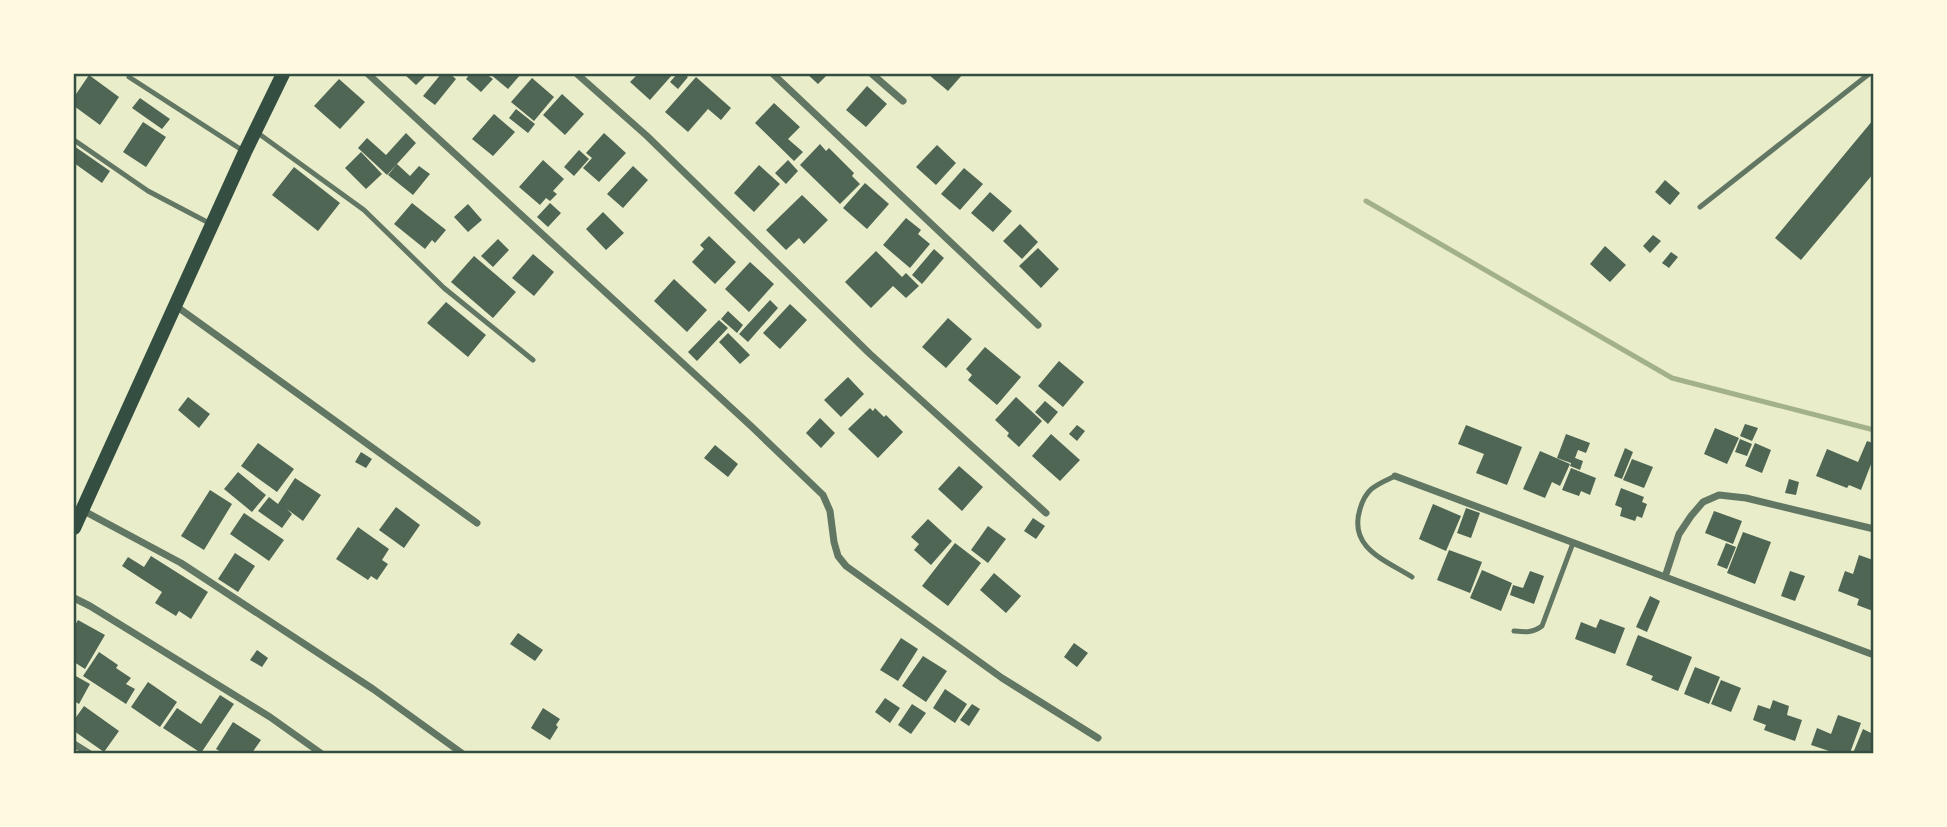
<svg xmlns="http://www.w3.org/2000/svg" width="1947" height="827" font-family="Ubuntu,sans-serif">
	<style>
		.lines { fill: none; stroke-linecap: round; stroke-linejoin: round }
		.stream { stroke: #a3b18a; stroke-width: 5 }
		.building { fill: #4f6655 }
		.service { stroke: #617663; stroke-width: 5 }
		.minor { stroke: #617663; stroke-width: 7 }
		.secondary { stroke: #344e41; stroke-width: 14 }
		.neatline { fill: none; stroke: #344e41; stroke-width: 2.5 }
	</style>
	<rect width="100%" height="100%" fill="#e9edc9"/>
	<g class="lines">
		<!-- stream -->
		<path class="stream" d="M1366,201L1672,378L1874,430"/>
	</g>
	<!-- building -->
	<path class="building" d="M404,74H427L416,85Z
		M441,74H450L456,79L435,105L423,96Z
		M470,74H486L493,79L481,92L466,79Z
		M490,74H521L508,89Z
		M638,74H673L650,100L630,82Z
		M677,74H684L688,77L678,89L670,82Z
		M807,74H828L818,84Z
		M931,74H963L948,91L929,75Z
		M89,75L119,97L100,125L74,106V97Z
		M696,77L731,108L721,120L708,109L688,132L665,112Z
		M532,78L554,97L534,121L511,102Z
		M339,79L365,102L340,129L314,106Z
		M867,86L887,104L866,127L846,110Z
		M562,94L584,114L565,135L543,115Z
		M140,98L170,119L162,129L132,108Z
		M774,103L800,127L788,139L803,152L794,161L755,123Z
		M516,109L535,124L528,133L509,118Z
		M494,114L515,132L493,156L472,139Z
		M1873,120V174L1801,260L1775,238Z
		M143,122L166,137L146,167L123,152Z
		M406,133L416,143L387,175L358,148L367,138L386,155Z
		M604,133L626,153L599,182L583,168L592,158L586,153Z
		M820,144L826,151L829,148L854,173L852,176L860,184L840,204L800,165Z
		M937,145L956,163L936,185L916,167Z
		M74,146L110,171L102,183L74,163Z
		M579,150L589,159L574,176L564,167Z
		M361,152L382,174L366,189L345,168Z
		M543,160L564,179L553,191L557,194L550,201L546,198L540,205L519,187Z
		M788,160L798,171L786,184L775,173Z
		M397,164L410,176L419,166L430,174L413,195L388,175Z
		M759,165L780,184L754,212L734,193Z
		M633,166L648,180L623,208L607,194Z
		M294,167L340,203L318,231L272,195Z
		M964,168L983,184L960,210L941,194Z
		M1665,180L1680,193L1670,205L1655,192Z
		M865,183L889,204L867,229L843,208Z
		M990,192L1012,211L993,232L971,213Z
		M802,195L828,220L804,244L799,238L786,250L766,230Z
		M412,203L446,230L435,243L432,240L425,249L394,224Z
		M550,203L561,213L548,227L537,217Z
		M468,204L482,220L468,232L454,217Z
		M603,212L624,233L606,250L586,229Z
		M906,218L921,230L918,234L930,244L910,268L883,245Z
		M1020,224L1038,242L1022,259L1003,241Z
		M1653,235L1661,241L1650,253L1643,246Z
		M709,236L736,262L715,284L692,262L704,249L700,245Z
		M498,239L509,250L493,267L481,256Z
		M1605,246L1626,265L1610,282L1590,264Z
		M1038,248L1059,269L1041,288L1019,266Z
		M934,249L944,258L922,284L912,275Z
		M876,251L902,277L906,273L919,286L906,298L893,286L871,308L845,282Z
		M1671,252L1678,257L1669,268L1662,263Z
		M533,254L554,272L534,296L512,278Z
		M474,256L516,292L493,318L451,282Z
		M750,262L774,284L749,312L725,289Z
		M674,279L707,310L687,332L654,301Z
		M770,300L778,308L748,342L739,334Z
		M446,302L486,335L468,357L427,323Z
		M790,304L807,320L780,349L763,333Z
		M728,311L743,325L737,333L721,319Z
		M948,318L972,339L946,368L922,347Z
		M719,320L728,328L697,361L688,352Z
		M728,333L750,355L740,364L719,342Z
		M985,347L1021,377L997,405L968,380L972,375L966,369Z
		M1059,361L1084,382L1063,407L1038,386Z
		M848,377L864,394L841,417L824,400Z
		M188,397L210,414L199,428L178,410Z
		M1016,397L1042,421L1019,447L1007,436L1009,433L995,420Z
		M1045,401L1058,412L1048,424L1035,412Z
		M870,408L873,411L875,408L884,417L886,415L903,432L878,458L848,429Z
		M820,418L835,433L821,448L806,433Z
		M1745,424L1758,428L1752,441L1740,436Z
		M1077,425L1085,431L1077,441L1069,434Z
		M1466,425L1522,447L1507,485L1476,473L1484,454L1458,444Z
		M1715,428L1739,438L1727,464L1704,454Z
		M1051,434L1080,460L1060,481L1032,456Z
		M1566,434L1590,443L1586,453L1578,450L1575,458L1583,461L1580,470L1570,466L1571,463L1557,458Z
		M1740,439L1752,444L1747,456L1735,452Z
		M1867,441L1873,443V459L1861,490L1849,485L1847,488L1816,476L1827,449L1858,462Z
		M258,443L294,469L277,492L241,466Z
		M1755,443L1771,450L1762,473L1745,466Z
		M715,445L738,464L728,477L704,458Z
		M1625,448L1633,452L1622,479L1614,476Z
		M1540,451L1570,464L1560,486L1552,482L1545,498L1523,489Z
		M361,452L372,459L366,468L355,462Z
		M1632,459L1653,467L1644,488L1623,480Z
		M959,466L983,487L962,511L938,489Z
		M1571,468L1596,478L1590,495L1581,491L1579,496L1562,490Z
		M238,472L266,495L252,512L224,489Z
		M295,478L321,495L303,521L287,509L292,514L282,528L258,511L269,497L278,504Z
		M1789,479L1799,482L1796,495L1785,493Z
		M1621,488L1644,497L1642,502L1647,504L1642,518L1637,516L1635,521L1620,516L1622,508L1615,505Z
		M210,490L232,504L204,550L181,536Z
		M1433,504L1461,516L1446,551L1419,539Z
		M396,507L420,525L404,548L379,530Z
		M1466,508L1480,513L1471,538L1457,533Z
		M1714,511L1742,521L1733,544L1705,533Z
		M244,513L284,540L269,561L230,534Z
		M1033,518L1045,526L1036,539L1024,531Z
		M928,519L952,541L931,565L914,550L919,544L911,537Z
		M988,526L1006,539L988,563L971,550Z
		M358,527L389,549L382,560L388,564L377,580L371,576L368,580L336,559Z
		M1743,532L1771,542L1755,584L1727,573Z
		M955,543L981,563L948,606L922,586Z
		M1726,543L1736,547L1727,569L1717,565Z
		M1449,550L1482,562L1470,593L1437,580Z
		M235,553L255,566L238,592L218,579Z
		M1859,555L1873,560V611L1857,605L1859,599L1838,591L1845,571L1853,574Z
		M151,556L208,592L191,619L179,611L176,616L155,603L162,592L122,566L128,557L144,567Z
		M1482,570L1512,583L1501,611L1470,598Z
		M1530,571L1544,576L1534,604L1510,595L1513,585L1523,588Z
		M1790,571L1805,576L1795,601L1781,596Z
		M994,573L1021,596L1006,613L980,590Z
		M1650,596L1660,601L1647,632L1636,627Z
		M1600,619L1625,628L1615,654L1575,639L1581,622L1596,628Z
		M78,620L105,635L85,669L74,662V627Z
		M518,633L543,650L535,661L510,644Z
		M1638,635L1692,657L1678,691L1651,680L1653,676L1626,665Z
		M901,638L918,649L898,681L880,670Z
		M1074,643L1088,653L1077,667L1064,657Z
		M257,650L268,658L262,667L250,660Z
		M99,652L118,665L116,668L131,678L126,684L135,689L126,704L83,676Z
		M923,656L947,671L926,702L902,686Z
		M1695,667L1720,677L1709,704L1684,694Z
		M74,675L90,684L79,704L74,701Z
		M1721,680L1741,688L1731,712L1711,704Z
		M148,682L177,702L160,727L131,707Z
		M945,689L967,704L955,723L933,708Z
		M220,695L234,704L201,753L163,728L177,708L201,724Z
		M885,698L900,708L890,723L875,712Z
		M1773,700L1789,706L1787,715L1802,720L1795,741L1764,730L1766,725L1753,720L1758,705L1770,709Z
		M912,704L926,713L911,734L898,725Z
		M972,704L980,709L969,726L960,720Z
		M84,706L119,731L104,752L74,731V720Z
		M543,708L560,719L556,725L558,727L550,740L531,728Z
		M1838,715L1861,723L1850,753H1835L1811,745L1817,728L1831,734Z
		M233,722L261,740L252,753H223L216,749Z
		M1863,729L1873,734V753H1853Z"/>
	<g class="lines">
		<!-- service -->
		<path class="service" d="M129,77L245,152
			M255,131L364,210L444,288L533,360
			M74,140L148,191L209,223
			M1700,207L1869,74
			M1395,476C1376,485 1366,488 1360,509C1348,548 1385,560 1412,577
			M1514,631C1525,632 1533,633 1542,626L1573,543"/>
		<!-- minor -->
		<path class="minor" d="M368,74L751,426L823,495L830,511L834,542L838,556L846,566L1002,678L1098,738
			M577,74L647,136L870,354L1046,513
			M773,74L1038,325
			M872,74L903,101
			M176,306L477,523
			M1395,476L1874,655
			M82,510L181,563L373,689L463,754
			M1665,577L1679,534L1691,516L1703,502L1719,495L1746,498L1874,529
			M74,598L90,606L270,717L322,754
			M74,744L90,754"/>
		<!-- secondary -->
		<path class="secondary" d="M74,528L245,152L283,74"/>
	</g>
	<!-- border -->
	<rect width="1947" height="827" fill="none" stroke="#fefae0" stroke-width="150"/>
	<rect x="75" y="75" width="1797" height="677" class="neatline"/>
</svg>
